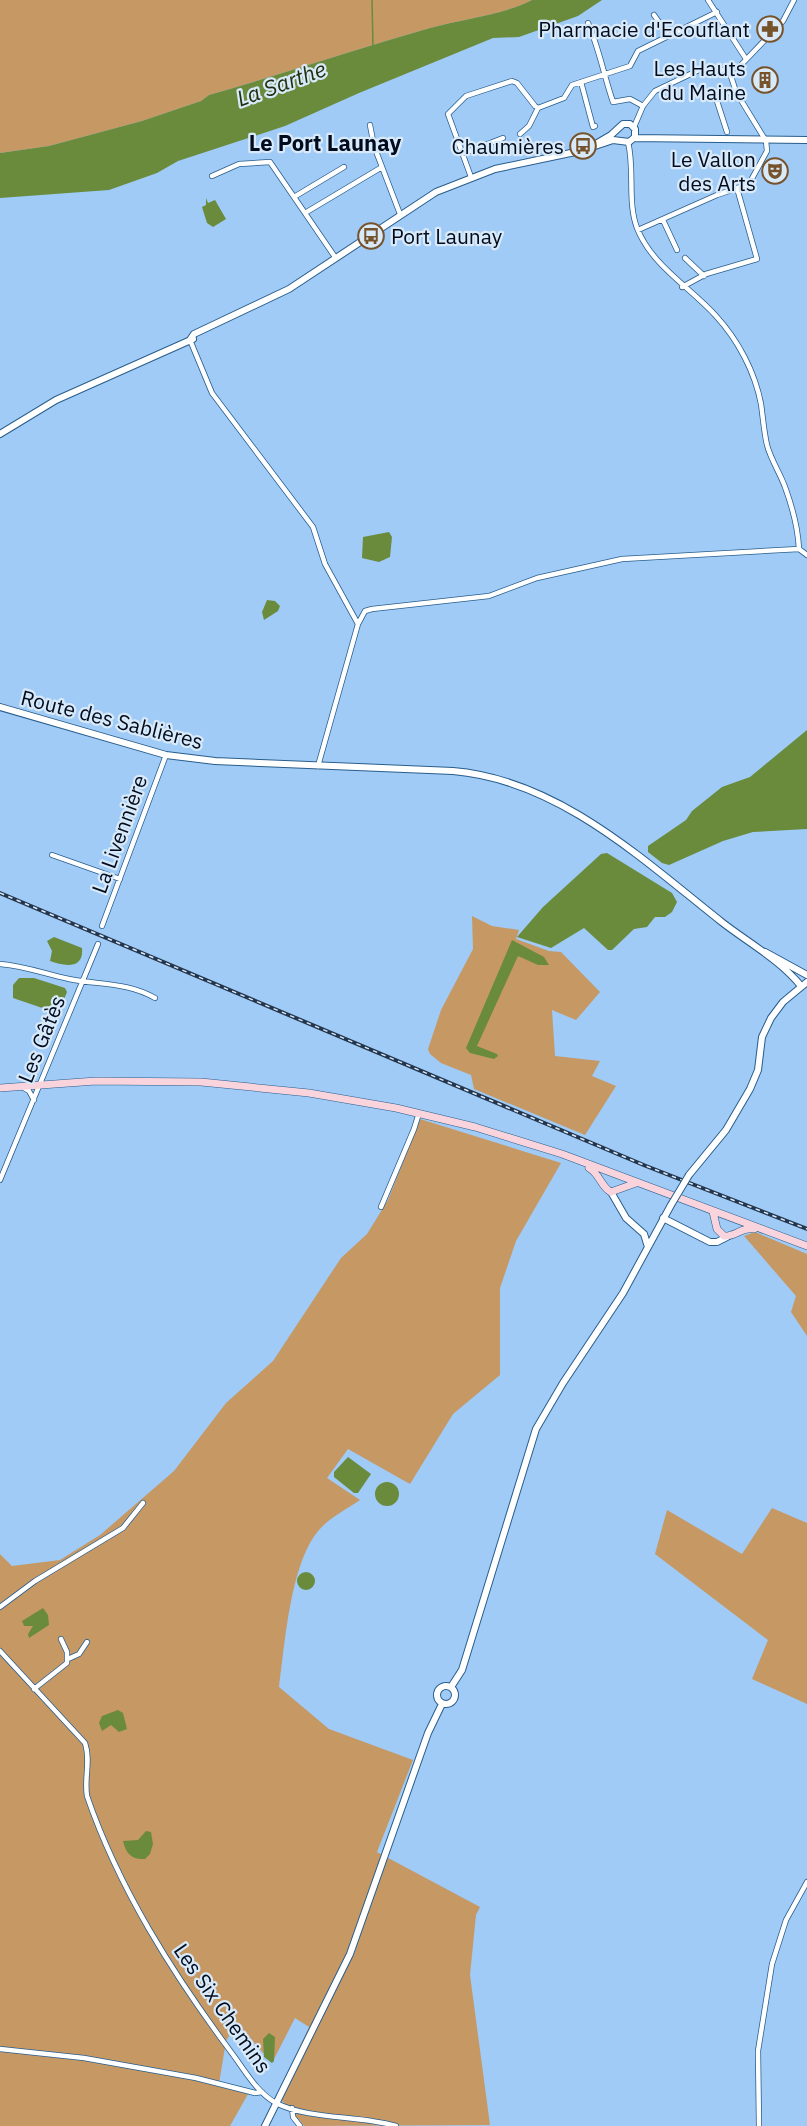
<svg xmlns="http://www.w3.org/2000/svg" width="807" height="2126" font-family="'IBM Plex Sans',sans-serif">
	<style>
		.green { fill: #c69864 }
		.water { fill: #6a8b3c }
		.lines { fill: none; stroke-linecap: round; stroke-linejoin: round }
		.stream { stroke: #6a8b3c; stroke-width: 1.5 }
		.minor-casing { stroke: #285d8c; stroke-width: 6 }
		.tertiary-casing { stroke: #285d8c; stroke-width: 8 }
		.secondary-casing { stroke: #285d8c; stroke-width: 8 }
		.minor { stroke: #fff; stroke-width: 4.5 }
		.tertiary { stroke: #fff; stroke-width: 6 }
		.secondary { stroke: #f9d4dc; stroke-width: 7 }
		.rail-casing { stroke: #23364e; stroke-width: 4 }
		.rail { stroke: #d8e9f9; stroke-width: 1.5; stroke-dasharray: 4.5; stroke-linecap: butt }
		.tertiary-bridge-casing { stroke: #285d8c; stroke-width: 8; stroke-linecap: butt }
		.tertiary-bridge { stroke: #fff; stroke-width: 6 }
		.labels { text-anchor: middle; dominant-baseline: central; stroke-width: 4.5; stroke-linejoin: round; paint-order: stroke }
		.poi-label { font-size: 21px; fill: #000c1e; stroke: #d8e9f9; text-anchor: end }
		.street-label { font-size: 21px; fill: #000c1e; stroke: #d8e9f9 }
		.water-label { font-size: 22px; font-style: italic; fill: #212f0d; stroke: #d8e9f9 }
		.neighbourhood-label { font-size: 22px; font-weight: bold; fill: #000c1e; stroke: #d8e9f9 }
	</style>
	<rect width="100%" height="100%" fill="#9fcbf6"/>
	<!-- green -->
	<path class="green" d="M0,0H532C503,15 462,19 430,28C356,49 283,74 209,95L201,101L142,121L49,146L0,153Z
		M472,916L492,926L519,930L516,939L549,951L561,952L600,992L576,1020L552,1010L555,1056L600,1061L592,1076L616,1086L585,1135L474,1089L471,1075L441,1063L430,1054L428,1049L441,1010L473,949Z
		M420,1119L561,1163L516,1241L500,1288V1375L453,1414L410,1484L348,1449L327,1478L360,1500C347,1509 329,1518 319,1530C290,1563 285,1645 279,1687L329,1729L413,1760L377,1852L480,1907L476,1915L470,1975L490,2125L304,2126L277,2095L309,2027L295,2018L272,2063L237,2023L226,2041L219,2084L248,2094L230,2126H0V1554L12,1566L60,1560L100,1535L174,1471L226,1403L273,1361L341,1258L367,1234L388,1200Z
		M755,1232L807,1254V1336L791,1312L796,1296L744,1236Z
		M772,1508L807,1523V1704L752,1679L768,1640L655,1554L667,1510L742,1554Z"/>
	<!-- water -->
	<path class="water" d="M532,0H602L578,16L519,37L493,38L359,93L285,126L178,161L157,173L109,190L0,198V153L49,146L142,121L201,101L209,95C283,74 356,49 430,28C462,19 503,15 532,0Z
		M206,198L208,203L215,200L226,219L213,227L207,223L202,207L206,205Z
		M389,532L392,537L390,557L379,562L362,558L363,537Z
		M267,600L275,601L280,606L278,611L264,620L262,612Z
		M807,730V829L753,832L723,841L669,865L662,863L648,852V846L686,820L692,811L722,787L750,777Z
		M607,853L672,893L677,902L672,912L665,917H655L647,927L634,929L612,950H608L584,928L551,948L517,937L543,907L601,854Z
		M54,937L82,948C84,970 64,966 50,961L52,951L47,941Z
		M512,940L544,957L549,965H538L518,956L477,1046L497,1054L498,1056L494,1059L470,1053L466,1048Z
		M19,978H34L65,988L67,992L59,1011L57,1013L13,998V985Z
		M348,1457L371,1474L358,1493H354L334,1477V1472Z
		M375 1494a12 12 0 1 1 24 0a12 12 0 1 1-24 0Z
		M297 1581a9 9 0 1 1 18 0a9 9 0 1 1-18 0Z
		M43,1608L48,1615L49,1625L29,1638L28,1634L33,1626H24L22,1621Z
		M118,1710L123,1713L127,1729L119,1732L111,1725L102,1731L99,1723L102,1716Z
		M146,1831L151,1832L153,1844L150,1854L145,1859C132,1860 126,1854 123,1841L138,1840Z
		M269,2033L275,2037L274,2061L272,2063L264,2057L263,2039Z"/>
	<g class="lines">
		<!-- stream -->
		<path class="stream" d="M372,0L373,47"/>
		<!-- minor casing -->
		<g class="minor-casing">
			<path id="minor" d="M708,0L746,59
				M654,15L669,36
				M588,23C599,48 604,76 613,102L630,99L643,106
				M581,82L593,127L595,126
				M370,125L374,146L400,214
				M634,127L643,106L655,91L699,70H729L740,66L783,21L794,0
				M727,132L716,98L735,89
				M520,134L529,126L538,108
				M628,142C635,170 627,201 637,228C652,266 690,287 716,316C738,340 755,372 761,404C763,418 764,432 767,445C771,460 780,473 785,487C792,506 798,529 799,549
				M462,154L503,138
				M212,176L239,164L270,162L335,257
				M471,177L448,114L466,96L512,81L517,83L535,106L538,108L564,98L572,85L630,66L638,51L717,12
				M294,197L344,167
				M305,213L382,167
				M663,220L677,250
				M638,230L717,195L749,184L767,151L766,141L736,92L729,70
				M685,258L704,276
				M682,287L706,274L757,259L737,188
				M190,340L212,393L313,527L325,564L358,624L318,766
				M358,624L365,611L372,609L489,596L537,578L622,559L799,549L807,555
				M52,855L120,879
				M102,926L166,755
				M0,964C25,966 45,974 69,979C99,985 127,982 155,998
				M22,1087L29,1091L34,1100
				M0,1180L98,944
				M381,1207L414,1129L419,1113
				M0,1607L35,1581L123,1528L143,1503
				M0,1651L85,1743C91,1761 84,1778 87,1796C119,1889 173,1974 231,2052C244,2069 257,2093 276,2103C309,2120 359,2115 396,2126
				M68,1659L79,1654L87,1642
				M34,1689L67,1663V1652L61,1639
				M0,2049L84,2058L196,2078L255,2093L262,2092
				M292,2108L293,2117L300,2126
				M759,2126L758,2051L772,1964L786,1920L807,1882"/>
		</g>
		<!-- tertiary casing -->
		<g class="tertiary-casing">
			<path id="tertiary" d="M634,138L807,140
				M190,340L194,334L289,289L436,192L495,169L580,151L613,140L629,142L635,137V129L630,124H623L611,135L587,149
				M0,434L56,400L193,339
				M0,707L166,755L215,761L453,771C559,780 643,860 723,923C749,943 780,960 801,986
				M765,952L807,975
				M689,1175L726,1130L750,1089L758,1070L762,1037L771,1018L783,1002L807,982
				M611,1192L626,1218L644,1234L648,1247
				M663,1218L710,1242H717L727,1237
				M437 1695a9 9 0 1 1 18 0a9 9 0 1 1-18 0Z
				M451,1687L462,1670L536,1429L563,1383L623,1293L671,1205
				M265,2126L350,1954L428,1733L442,1704"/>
		</g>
		<!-- secondary casing -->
		<g class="secondary-casing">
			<path id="secondary" d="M0,1088L96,1081L201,1082L309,1093L396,1108L475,1127L562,1154L807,1246
				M589,1168C600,1174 601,1187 611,1192L636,1183
				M713,1212L717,1229L724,1236C735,1237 741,1227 754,1229"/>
		</g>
		<!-- minor -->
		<use href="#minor" class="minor"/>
		<!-- tertiary -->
		<use href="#tertiary" class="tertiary"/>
		<!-- secondary -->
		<use href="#secondary" class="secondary"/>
		<!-- rail casing -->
		<g class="rail-casing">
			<path id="rail" d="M0,893L646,1166L807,1229"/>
		</g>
		<!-- rail -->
		<use href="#rail" class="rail"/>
		<!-- tertiary-bridge casing -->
		<g class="tertiary-bridge-casing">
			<path id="tertiary-bridge" d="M671,1205L689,1175"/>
		</g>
		<!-- tertiary-bridge -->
		<use href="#tertiary-bridge" class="tertiary-bridge"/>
	</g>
	<!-- icons -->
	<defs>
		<g id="pharmacy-ring" transform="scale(1.35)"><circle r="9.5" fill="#d8e9f9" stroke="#76532b" stroke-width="1.5"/><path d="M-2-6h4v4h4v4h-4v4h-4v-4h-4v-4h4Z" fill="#76532b"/></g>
		<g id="building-ring" transform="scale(1.35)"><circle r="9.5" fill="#d8e9f9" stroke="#76532b" stroke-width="1.5"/><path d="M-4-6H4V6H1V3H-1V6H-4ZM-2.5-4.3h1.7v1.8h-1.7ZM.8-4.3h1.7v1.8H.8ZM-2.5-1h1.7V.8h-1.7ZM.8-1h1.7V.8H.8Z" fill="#76532b"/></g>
		<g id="bus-ring" transform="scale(1.35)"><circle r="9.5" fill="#d8e9f9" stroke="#76532b" stroke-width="1.5"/><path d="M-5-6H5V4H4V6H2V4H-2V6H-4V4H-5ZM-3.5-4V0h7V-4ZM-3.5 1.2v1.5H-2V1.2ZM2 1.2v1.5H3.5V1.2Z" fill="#76532b"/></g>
		<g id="theatre-ring" transform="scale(1.35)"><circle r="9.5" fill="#d8e9f9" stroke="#76532b" stroke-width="1.5"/><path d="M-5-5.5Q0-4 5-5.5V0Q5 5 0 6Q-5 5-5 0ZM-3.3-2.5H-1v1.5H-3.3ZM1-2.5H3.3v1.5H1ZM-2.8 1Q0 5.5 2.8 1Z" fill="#76532b"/></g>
	</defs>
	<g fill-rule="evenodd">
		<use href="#pharmacy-ring" x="770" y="29"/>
		<use href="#building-ring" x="765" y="80"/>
		<use href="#bus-ring" x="583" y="146"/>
		<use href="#theatre-ring" x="775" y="171"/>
		<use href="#bus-ring" x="371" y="236"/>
	</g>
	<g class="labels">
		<!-- poi labels -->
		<g class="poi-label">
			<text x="750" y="29">Pharmacie d'Ecouflant</text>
			<text x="746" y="68">Les Hauts<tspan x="746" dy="24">du Maine</tspan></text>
			<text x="564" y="146">Chaumières</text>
			<text x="756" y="159">Le Vallon<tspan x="756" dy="24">des Arts</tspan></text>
			<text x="391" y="236" text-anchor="start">Port Launay</text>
		</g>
		<!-- street labels -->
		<g class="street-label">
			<text transform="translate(112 719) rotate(14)">Route des Sablières</text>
			<text transform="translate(119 834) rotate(-70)">La Livennière</text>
			<text transform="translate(41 1039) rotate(-68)">Les Gâtès</text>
			<text transform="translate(223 2008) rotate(55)">Les Six Chemins</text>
		</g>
		<!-- water labels -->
		<g class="water-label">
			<text transform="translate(281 83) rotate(-20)">La Sarthe</text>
		</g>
		<!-- neighbourhood labels -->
		<g class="neighbourhood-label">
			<text x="325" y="142">Le Port Launay</text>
		</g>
	</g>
</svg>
